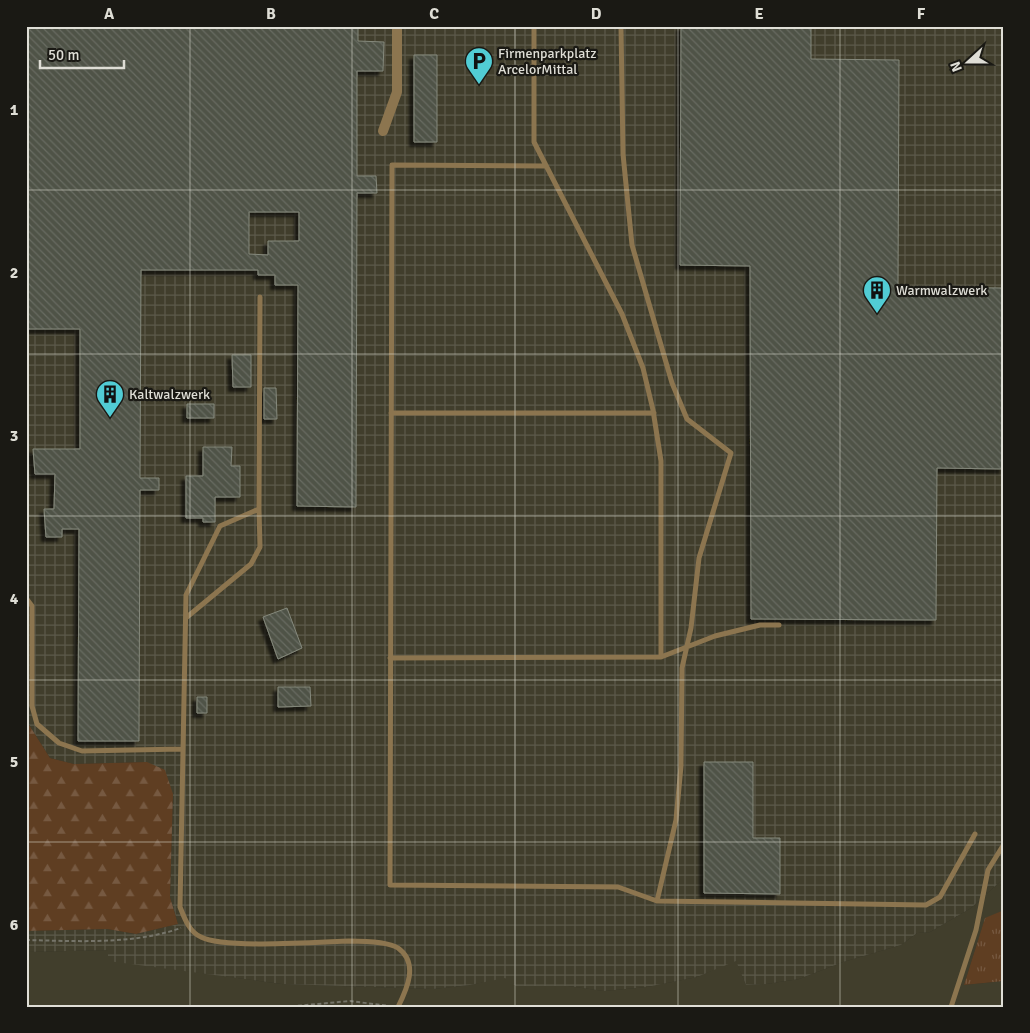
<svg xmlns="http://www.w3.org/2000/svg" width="1030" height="1033" font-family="Signika,sans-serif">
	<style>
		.built { fill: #413e2c }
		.industrial { fill: url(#industrial-grid) }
		.grass { fill: url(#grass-tufts) }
		.forest { fill: url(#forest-firs) }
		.building { fill: url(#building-back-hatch); stroke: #85897c; fill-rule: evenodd; filter: url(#shadow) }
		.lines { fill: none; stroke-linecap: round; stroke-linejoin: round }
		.path { stroke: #757469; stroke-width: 2; stroke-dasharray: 4 2.5; stroke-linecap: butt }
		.lane { stroke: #8c754f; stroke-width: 5 }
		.street { stroke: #8c754f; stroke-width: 10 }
		.grid { fill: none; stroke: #dfded6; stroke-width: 1; stroke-opacity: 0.55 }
		.labels { text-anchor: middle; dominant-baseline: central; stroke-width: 4.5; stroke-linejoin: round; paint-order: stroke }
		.poi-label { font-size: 14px; fill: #dfded6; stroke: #1a1914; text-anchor: start }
		.neatline { fill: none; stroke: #dfded6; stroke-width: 2 }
		.grid-label { font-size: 16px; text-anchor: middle; font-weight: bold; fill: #dfded6 }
	</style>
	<defs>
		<pattern id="industrial-grid" width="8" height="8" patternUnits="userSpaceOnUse" patternTransform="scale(1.25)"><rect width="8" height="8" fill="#413e2c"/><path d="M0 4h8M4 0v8" fill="none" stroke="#5c594a"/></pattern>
		<pattern id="grass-tufts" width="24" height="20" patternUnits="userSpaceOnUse" patternTransform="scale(1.25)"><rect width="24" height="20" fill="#5f3e22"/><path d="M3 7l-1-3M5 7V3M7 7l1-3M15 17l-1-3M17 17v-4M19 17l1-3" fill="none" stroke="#765941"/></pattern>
		<pattern id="forest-firs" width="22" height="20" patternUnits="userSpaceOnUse" patternTransform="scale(1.25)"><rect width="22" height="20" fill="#5f3e22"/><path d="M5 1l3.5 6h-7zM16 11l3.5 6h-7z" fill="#765941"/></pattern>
		<pattern id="building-back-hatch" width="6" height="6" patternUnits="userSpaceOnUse" patternTransform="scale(1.25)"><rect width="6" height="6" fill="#4f5347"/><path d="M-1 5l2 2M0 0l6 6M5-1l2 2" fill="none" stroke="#686b61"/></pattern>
		<filter id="shadow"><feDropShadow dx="-4.5" dy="4.5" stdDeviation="1" flood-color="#0009"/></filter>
	</defs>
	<rect width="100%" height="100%" fill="#333226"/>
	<!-- built -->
	<path class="built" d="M1004,878V910L985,919L964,985L1004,981V1007H26V952L108,950V960L282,984L433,989L470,985L505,977L604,991L647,987L697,977L736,960L746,985L766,984L799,979L843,962L901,945L917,933L930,932L971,908Z"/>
	<!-- industrial -->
	<path class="industrial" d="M26,26H1004V878L971,908L930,932L917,933L901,945L843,962L799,979L766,984L746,985L736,961L697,977L647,987L604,991L568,986H516L505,978L470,985L433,989L282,984L108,961V950L26,952V931L107,929L136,934L178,924L170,897L173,794L147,762L74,764L50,758L26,720Z"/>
	<!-- grass -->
	<path class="grass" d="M1004,910V981L964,985L985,918Z"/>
	<!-- forest -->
	<path class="forest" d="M26,720L50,758L74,764L147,762L165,770L173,794L170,897L178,924L136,934L107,929L26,931Z"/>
	<!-- building -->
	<path class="building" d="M26,26H358V41L384,42L383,71H357V176H376L377,193H357L356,507L297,506L298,285H275V275H258V270H141L140,478H159V490H140L139,741H78L79,529H62V537H46L44,509H54L55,474H35L33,449H80V329H26ZM249,212H299V241H268V255L249,254Z
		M681,26H811V59L899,60L898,287L1004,288V469L937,468L936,620L751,619L750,266L680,265Z
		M414,55H437V142H414Z
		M232,355H251V387H233Z
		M264,388H276L277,419H264Z
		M187,404H214V418H187Z
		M203,447H232L231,466H240V497H215V522H203V518H186V476H203Z
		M287,608L302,648L278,659L263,617Z
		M278,687H310L311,706L278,707Z
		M197,697H207V713H197Z
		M704,762H753V838H780V894L704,893Z"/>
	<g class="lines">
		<!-- path -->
		<path class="path" d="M26,940C77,941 132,945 181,928
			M285,1007L350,1001L389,1006"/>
		<!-- lane -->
		<path class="lane" d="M534,26V142L622,314L643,368L653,410L661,461V657
			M621,26L623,154L632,245L672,383L687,419L731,453L699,558L691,628L682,668L681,766L676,820L657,901
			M546,166L392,165L390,885L618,887L657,901L926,905L940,897L975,834
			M260,297L259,509L220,526L186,595L180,907C184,917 189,932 201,937C224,949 319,942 349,941C362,941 387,941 398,948C419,963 407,989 398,1007
			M391,413H654
			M26,598L32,606V706L37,724L59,743L82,751L182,749
			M187,617L251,564L260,547L259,509
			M390,658L661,657L715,636L760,625H779
			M951,1007L976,930L988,870L1004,844"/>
		<!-- street -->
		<path class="street" d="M383,131L397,92V26"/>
	</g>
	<!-- grid -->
	<path class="grid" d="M190,26V1007M352,26V1007M515,26V1007M678,26V1007M840,26V1007M26,190H1004M26,354H1004M26,516H1004M26,680H1004M26,842H1004"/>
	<!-- icons -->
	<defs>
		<g id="parking-pin" transform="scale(1.4375)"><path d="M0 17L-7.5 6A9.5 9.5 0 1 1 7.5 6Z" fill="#51ccd4" stroke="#1a1914"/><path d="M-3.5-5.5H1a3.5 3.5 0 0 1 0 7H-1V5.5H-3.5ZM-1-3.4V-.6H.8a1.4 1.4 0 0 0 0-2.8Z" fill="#111"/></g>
		<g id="building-pin" transform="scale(1.4375)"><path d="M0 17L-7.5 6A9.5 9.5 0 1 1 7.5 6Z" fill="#51ccd4" stroke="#1a1914"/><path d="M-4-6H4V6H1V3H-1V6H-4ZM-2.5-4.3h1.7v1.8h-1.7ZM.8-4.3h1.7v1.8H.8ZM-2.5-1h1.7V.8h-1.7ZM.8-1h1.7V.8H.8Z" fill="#111"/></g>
	</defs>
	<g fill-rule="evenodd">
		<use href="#parking-pin" x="479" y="61"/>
		<use href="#building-pin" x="877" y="290"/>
		<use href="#building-pin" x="110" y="394"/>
	</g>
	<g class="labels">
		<!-- poi labels -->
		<g class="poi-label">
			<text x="498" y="53">Firmenparkplatz<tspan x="498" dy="16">ArcelorMittal</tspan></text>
			<text x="896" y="290">Warmwalzwerk</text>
			<text x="129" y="394">Kaltwalzwerk</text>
		</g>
	</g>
	<!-- border -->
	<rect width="1030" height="1033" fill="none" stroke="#1a1914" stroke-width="55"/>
	<!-- north arrow -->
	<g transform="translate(968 62) rotate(249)" stroke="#1a1914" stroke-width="4" paint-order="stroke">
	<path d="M0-4L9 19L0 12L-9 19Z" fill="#dfded6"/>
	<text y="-8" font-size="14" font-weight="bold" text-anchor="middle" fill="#dfded6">N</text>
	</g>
	<!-- scale -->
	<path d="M40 60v8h84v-8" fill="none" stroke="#dfded6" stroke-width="2.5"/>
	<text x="48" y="60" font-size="15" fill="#dfded6" stroke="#1a1914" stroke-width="4" paint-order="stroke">50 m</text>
	<rect x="28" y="28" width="974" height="978" class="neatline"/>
	<g class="grid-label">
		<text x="109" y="19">A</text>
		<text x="271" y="19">B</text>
		<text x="434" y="19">C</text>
		<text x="596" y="19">D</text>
		<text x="759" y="19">E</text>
		<text x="921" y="19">F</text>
		<text x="14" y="115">1</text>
		<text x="14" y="278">2</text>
		<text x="14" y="441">3</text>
		<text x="14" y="604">4</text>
		<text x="14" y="767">5</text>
		<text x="14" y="930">6</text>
	</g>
</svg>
